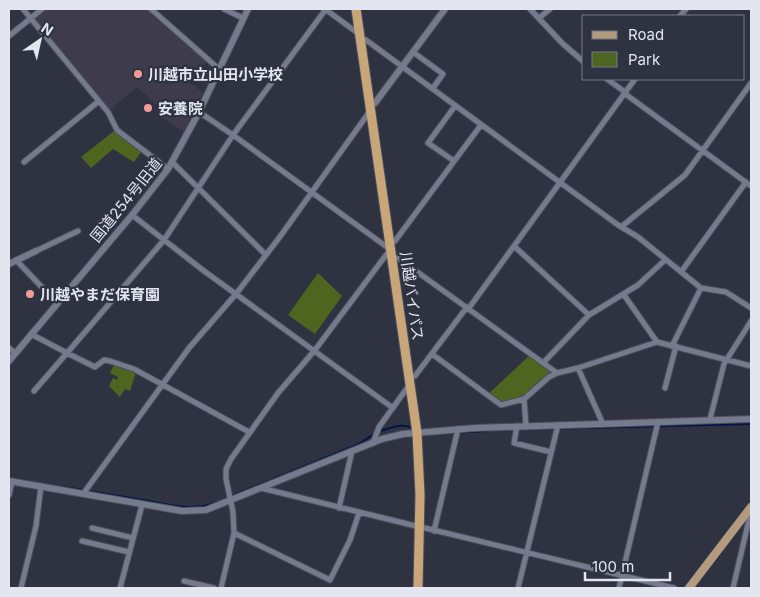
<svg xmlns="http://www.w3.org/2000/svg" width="760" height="597" font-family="Inter,'Noto Sans JP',sans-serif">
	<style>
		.education { fill: #3d3b4c }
		.green { fill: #4d651f }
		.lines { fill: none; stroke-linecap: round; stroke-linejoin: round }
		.stream { stroke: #001448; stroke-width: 2 }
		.minor-casing { stroke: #4b4f5b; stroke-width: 7 }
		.tertiary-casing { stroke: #4b4f5b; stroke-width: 8 }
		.primary-casing { stroke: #4b4f5b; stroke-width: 9 }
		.trunk-casing { stroke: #4b4f5b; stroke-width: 11 }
		.minor { stroke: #757a8c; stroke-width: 5 }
		.tertiary { stroke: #757a8c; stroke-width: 6 }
		.primary { stroke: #b49a7e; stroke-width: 8 }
		.trunk { stroke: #c9a57a; stroke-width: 9 }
		.poi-dot { fill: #f59b97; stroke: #2e3241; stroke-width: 2 }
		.labels { text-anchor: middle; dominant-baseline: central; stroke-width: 4.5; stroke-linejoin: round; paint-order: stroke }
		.poi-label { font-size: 15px; font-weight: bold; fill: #e3e6f0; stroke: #2e3241; text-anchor: start }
		.street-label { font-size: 15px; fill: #e3e6f0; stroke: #2e3241 }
	</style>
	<rect width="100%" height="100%" fill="#2e3241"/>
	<!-- education -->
	<path class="education" d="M45,9H147L207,61L188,82L203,92L184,132L156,114L160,108L137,87L110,110L36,20V17Z"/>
	<!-- green -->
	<path class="green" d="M114,131L142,151L134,162L113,149L91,168L81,157Z
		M318,273L342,296L315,334L288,315Z
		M529,356L551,373L523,397L501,404L487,395Z
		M114,365L136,372L130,391L125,389L120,397L109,386L113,378L117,380L118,377L110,373Z"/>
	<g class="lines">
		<!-- stream -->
		<path class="stream" d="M497,430L751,424
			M378,432C390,428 403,422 414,429
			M430,434L487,431
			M63,487L83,490
			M88,491C108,494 129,498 149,501C172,506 196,511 218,502
			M234,495L359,444L374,434"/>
		<!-- minor casing -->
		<g class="minor-casing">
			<path id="minor" d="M23,9L108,112L117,130L168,169
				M151,9L219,69
				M224,9L243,18
				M325,9L359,34
				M530,9L563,44L584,62
				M680,16L686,9
				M539,18L550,9
				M9,36L42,9
				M366,40L618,225L638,237L701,288L726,292L751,308
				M413,52L443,74L433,88
				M607,79L625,92
				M624,93L751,186
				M199,112L233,135L326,9
				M454,161L428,143L455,106
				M24,162L99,101
				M172,162L266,255
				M132,215L204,271L393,408
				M621,227L685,175L751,83
				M395,241L481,125
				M514,246L589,315
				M36,251L78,231
				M398,258L557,373
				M16,260L57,303
				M681,272L746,182
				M624,295L657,342
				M469,308L635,79
				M31,334L67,353L164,240L233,135L391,250L386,255L315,350L278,393L231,459L226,469V479L233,512L234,533L221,588
				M672,346L701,288
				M9,348L15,353
				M432,354L501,405L524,399L549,377L557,373L578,368L657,342L751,366
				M543,363L589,315L638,285L665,260
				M578,368L603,424
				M415,376L467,307
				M665,388L676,346
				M34,391L67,353L95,367L104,360L110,361L134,369L249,432
				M524,399L526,426
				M710,419L724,364L751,321
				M517,426L514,443L551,452
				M373,443L379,427L410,384
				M261,488L420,527
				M83,494L189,348L236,294L279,238L370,111
				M9,495L12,482
				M339,508L352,451
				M92,528L133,538
				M425,528L674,588
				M434,531L458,429
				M234,533L330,580L350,540L359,513
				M82,541L129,552
				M184,581L214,588
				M21,588L36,526L41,486
				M120,588L142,505
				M518,588L558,425
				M619,588L658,422
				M733,588L751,511"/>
		</g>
		<!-- tertiary casing -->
		<g class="tertiary-casing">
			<path id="tertiary" d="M375,103L445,9
				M9,264L36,251
				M9,361L132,215L168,169L199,112L248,9
				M9,481L182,511L206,510L382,439L403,434L475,428L751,419"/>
		</g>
		<!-- primary casing -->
		<g class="primary-casing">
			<path id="primary" d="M689,588L751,507"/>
		</g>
		<!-- trunk casing -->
		<g class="trunk-casing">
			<path id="trunk" d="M356,9L417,433L420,495L418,588"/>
		</g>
		<!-- minor -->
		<use href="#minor" class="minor"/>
		<!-- tertiary -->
		<use href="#tertiary" class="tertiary"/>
		<!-- primary -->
		<use href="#primary" class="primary"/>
		<!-- trunk -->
		<use href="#trunk" class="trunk"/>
	</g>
	<!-- markers -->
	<g class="poi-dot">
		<circle cx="138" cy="74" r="5"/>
		<circle cx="148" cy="108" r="5"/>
		<circle cx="30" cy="294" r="5"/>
	</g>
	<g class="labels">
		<!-- poi labels -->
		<g class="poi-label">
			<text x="148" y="74">川越市立山田小学校</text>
			<text x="158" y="108">安養院</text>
			<text x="40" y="294">川越やまだ保育園</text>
		</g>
		<!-- street labels -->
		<g class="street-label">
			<text transform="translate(126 200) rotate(-51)">国道254号旧道</text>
			<text transform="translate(412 296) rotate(82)">川越バイパス</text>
		</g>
	</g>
	<!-- border -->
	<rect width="760" height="597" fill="none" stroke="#e3e6f0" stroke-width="20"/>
	<!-- legend -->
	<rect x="582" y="15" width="162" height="65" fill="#2e3241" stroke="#767a87"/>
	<rect x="592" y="31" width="25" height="8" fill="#b49a7e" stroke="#767a87"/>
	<text x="628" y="40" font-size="15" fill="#e3e6f0">Road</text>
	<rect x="592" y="52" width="25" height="15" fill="#4d651f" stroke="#767a87"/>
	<text x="628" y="65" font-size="15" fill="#e3e6f0">Park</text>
	<!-- north arrow -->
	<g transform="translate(40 40) rotate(34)" stroke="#2e3241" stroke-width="4" paint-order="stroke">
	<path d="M0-4L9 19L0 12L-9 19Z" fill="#e3e6f0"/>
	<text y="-8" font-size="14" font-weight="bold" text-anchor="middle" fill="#e3e6f0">N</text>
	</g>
	<!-- scale -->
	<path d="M585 572v8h85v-8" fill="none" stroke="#e3e6f0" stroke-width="2.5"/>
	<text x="592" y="572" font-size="15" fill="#e3e6f0" stroke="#2e3241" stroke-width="4" paint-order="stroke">100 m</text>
</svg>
